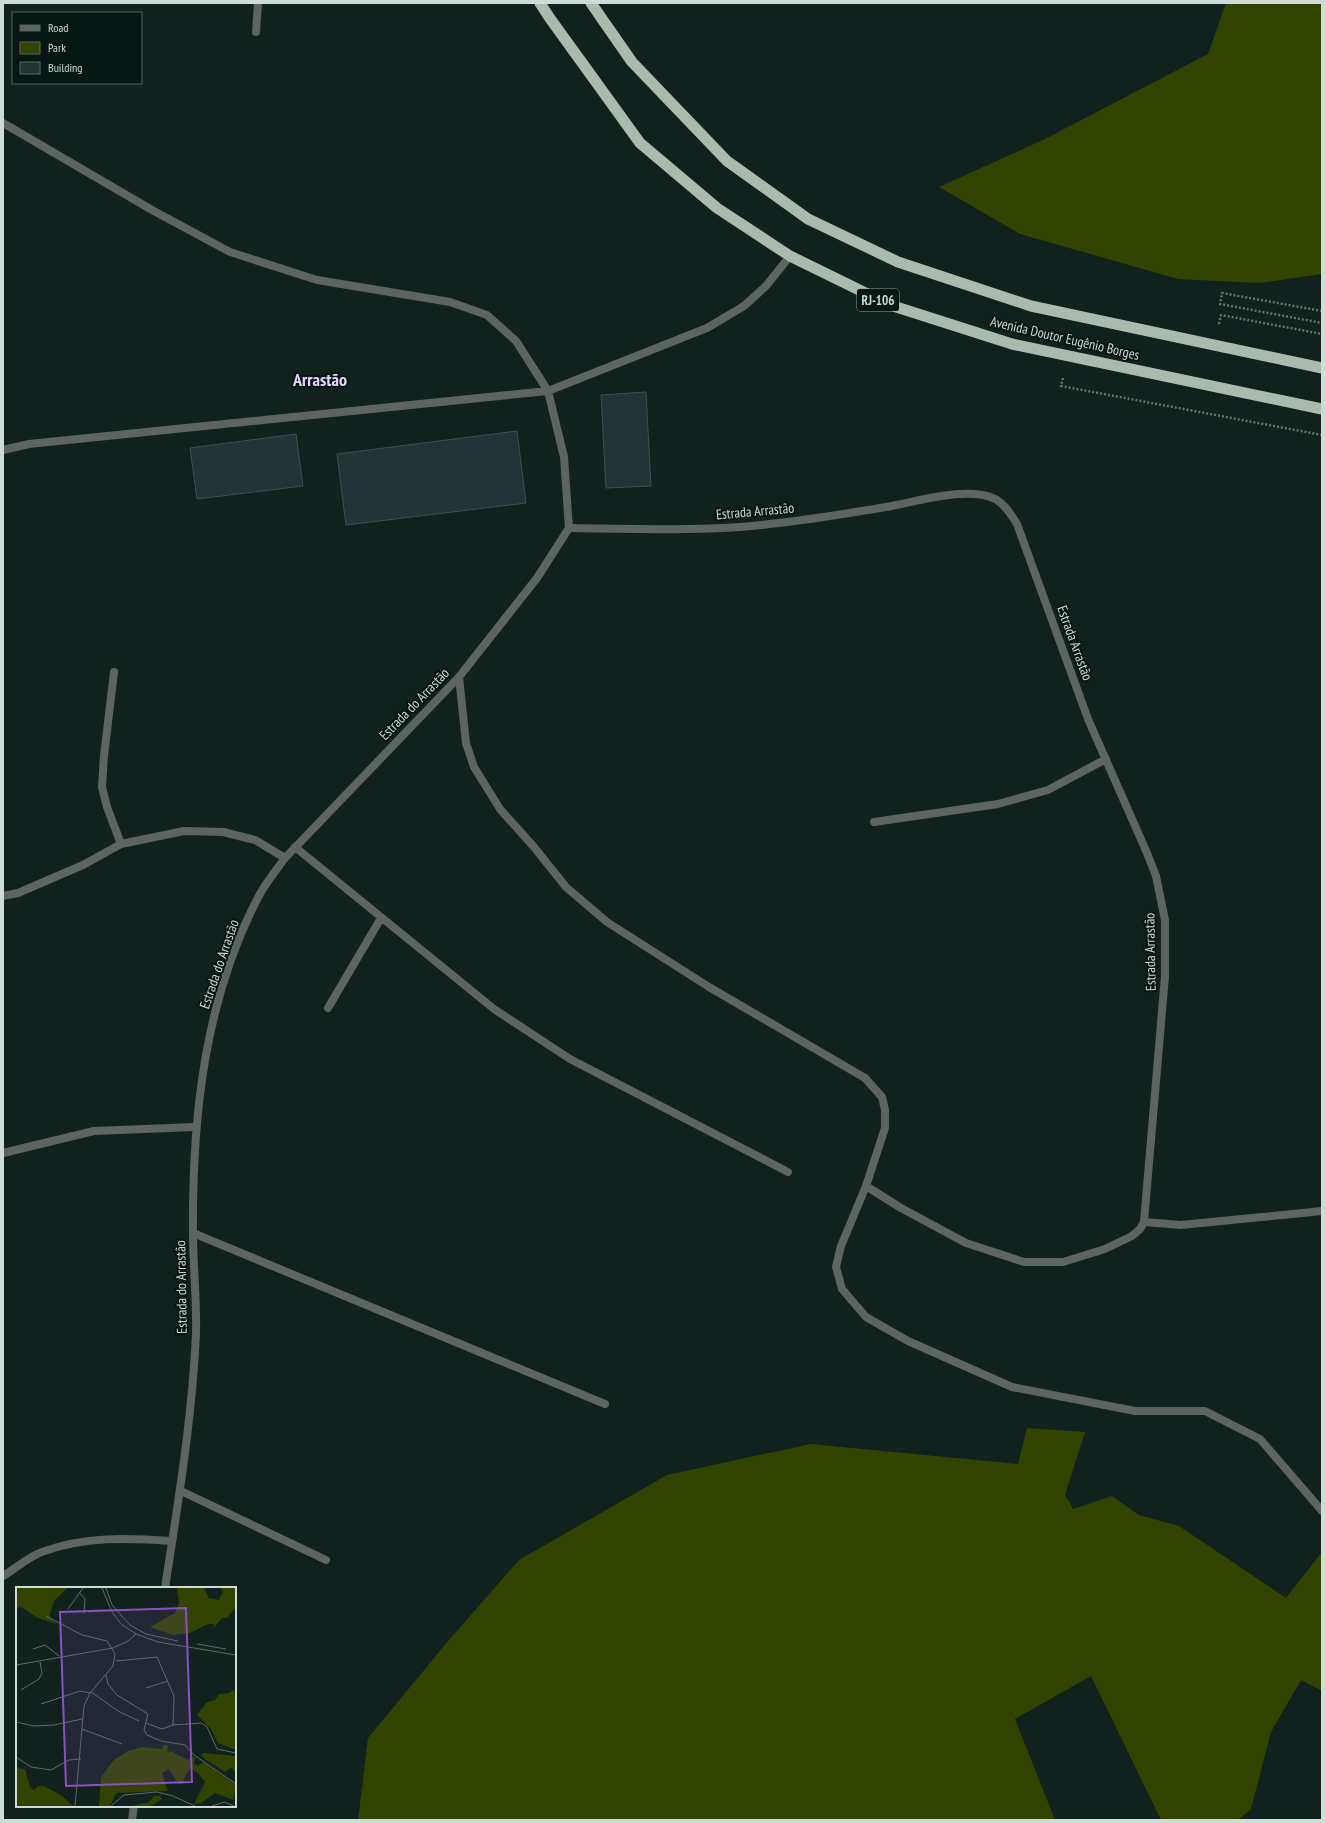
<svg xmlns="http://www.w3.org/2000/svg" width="1325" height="1823" font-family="'PT Sans Narrow',sans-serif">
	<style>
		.green { fill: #324300 }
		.building { fill: #223435; stroke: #3d5052 }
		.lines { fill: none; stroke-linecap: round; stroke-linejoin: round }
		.path { stroke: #677470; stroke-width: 2.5; stroke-dasharray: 2 2; stroke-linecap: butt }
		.service { stroke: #5e645f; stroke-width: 8 }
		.minor { stroke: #5e645f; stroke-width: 8 }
		.tertiary { stroke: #5e645f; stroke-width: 8 }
		.trunk { stroke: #acbaae; stroke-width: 11 }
		.labels { text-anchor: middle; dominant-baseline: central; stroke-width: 4; stroke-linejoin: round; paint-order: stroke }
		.shield { fill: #071713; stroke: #94a09c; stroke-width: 1 }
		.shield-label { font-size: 13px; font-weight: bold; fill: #d0dad7 }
		.street-label { font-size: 14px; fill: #d0dad7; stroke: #071713 }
		.district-label { font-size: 18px; font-weight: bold; fill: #e7d4fe; stroke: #071713 }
		.inset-road { fill: none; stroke: #5d6b67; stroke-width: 1 }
		.view { fill: #8c4fc4; fill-opacity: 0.15; stroke: #8c4fc4; stroke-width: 2 }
		.inset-edge { fill: none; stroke: #d0dad7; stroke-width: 2 }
	</style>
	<rect width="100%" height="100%" fill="#11211d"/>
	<!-- green -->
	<path class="green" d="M1226,3H1322V274L1259,283L1178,279L1020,234L939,187L1045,139L1208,54Z
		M1027,1428L1085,1432L1065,1495L1073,1509L1112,1496L1139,1515L1179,1526L1286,1598L1322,1552V1691L1301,1680L1271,1732L1251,1809L1238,1820H1161L1091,1676L1015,1719L1055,1820H358L368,1738L449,1640L519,1560L667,1475L811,1444L1018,1464Z"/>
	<!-- building -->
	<path class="building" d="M646,392L651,486L606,488L601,395Z
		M517,431L526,503L346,525L337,454Z
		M296,434L303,486L197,499L190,448Z"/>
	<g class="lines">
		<!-- path -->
		<path class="path" d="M1322,311L1222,293L1220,304L1322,323
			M1219,324L1221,315L1322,334
			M1063,378L1061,386L1322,435"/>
		<!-- service -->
		<path class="service" d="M114,672L104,756L102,787L107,807L121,844
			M181,1491L326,1560"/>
		<!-- minor -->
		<path class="minor" d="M256,32L258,3
			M3,123L152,210L230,252L317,280L450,302L487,315L516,341L548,391L29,444L3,450
			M569,528C639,529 709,532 778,523C814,519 850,513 886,507C915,502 945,492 975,494C998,495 1006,506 1017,524L1088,719L1147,853L1156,876L1165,920V976L1144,1222L1140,1229L1132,1236L1105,1249L1063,1262H1024L966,1243L901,1208L866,1186
			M459,677L466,743L474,767L500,809L534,847L566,887L607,922L709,987L865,1078L882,1097L885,1110V1128L866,1186L841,1246L836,1267L842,1289L866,1317L908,1341L1012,1387L1135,1411H1205L1260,1439L1322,1511
			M874,822L998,804L1048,790L1106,759
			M295,847L494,1009L570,1059L788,1172
			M3,896L18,893L83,865L121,844L184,831L223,832L255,840L285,858
			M328,1008L381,918
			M3,1153L94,1131L195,1127
			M1144,1222L1181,1225L1322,1211
			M193,1233L605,1404
			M3,1576C15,1569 28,1557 42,1552C84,1536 128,1538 172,1541"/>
		<!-- tertiary -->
		<path class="tertiary" d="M165,1588C178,1503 192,1420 196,1334C197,1300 193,1266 193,1232C192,1116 205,995 261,892C268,880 277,869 285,858L459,677L537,578L569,528L564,457L548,391L707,328L744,306L766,286L790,256
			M132,1820L134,1806"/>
		<!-- trunk -->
		<path class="trunk" d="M540,3L549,17L640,143L717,208L790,256L890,305L1012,344L1322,409
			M591,3L632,62L727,161L808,219L898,262L1031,306L1322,368"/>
	</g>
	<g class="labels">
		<!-- shield labels -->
		<rect class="shield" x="857" y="289" width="42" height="22" rx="3"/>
		<g class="shield-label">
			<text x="878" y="300">RJ-106</text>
		</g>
		<!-- street labels -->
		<g class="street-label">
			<text transform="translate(1065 338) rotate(13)">Avenida Doutor Eugênio Borges</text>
			<text transform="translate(755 511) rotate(-5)">Estrada Arrastão</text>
			<text transform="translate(1075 643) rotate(70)">Estrada Arrastão</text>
			<text transform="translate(414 704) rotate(-46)">Estrada do Arrastão</text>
			<text transform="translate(1150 952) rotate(-91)">Estrada Arrastão</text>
			<text transform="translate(219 964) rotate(-71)">Estrada do Arrastão</text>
			<text transform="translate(181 1287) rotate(-91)">Estrada do Arrastão</text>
		</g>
		<!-- district labels -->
		<g class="district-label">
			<text x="320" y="379">Arrastão</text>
		</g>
	</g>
	<!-- overview -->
	<g transform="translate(16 1587)">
		<rect width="220" height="220" fill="#11211d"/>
		<path d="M0,1H51L38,14L34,26V31L41,37L22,31L5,20L0,22ZM161,1H188L193,11L203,13L207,4L204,1H220V20L211,31H206L197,42L198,37H192L174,46L157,48L134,40L159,26L163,16ZM217,103L220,105V163L202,156L195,142L181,128L191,115L199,113L203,107L213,106ZM147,158H152L151,166L155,164L172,173L175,169L180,171L178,176L182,179L187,175L220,198L217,213L199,206L185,216L178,217L189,195L182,186L174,181L165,198L161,195L153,182L146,186L152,204L100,206L94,219H83L85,190L98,173L112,164L126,160L146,162ZM188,166L220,169V185L215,181L209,185L190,173L185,168ZM1,181L9,182L14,200L18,203L22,199H28L45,208L57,219H0ZM138,209H144L146,212L135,219H116L133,215Z" fill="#324300"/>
		<path class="inset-road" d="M86,1L96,25L105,37L120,47L142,55L220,68M90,1L96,18L114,38L130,47L162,54M63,5L69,12L68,27M52,22L67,1M30,29L66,48L91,54L99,67L97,79L74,106L68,119L59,219M181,57L210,62M17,62L29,58L43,69M100,74L141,70L158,109L157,138M0,78L97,61L112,54L120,47M90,88L92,97L101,108L132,127L128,143L131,148L145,154L169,158L178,168L220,197M130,101L152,94M5,103L23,92L26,86L24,75M75,105L102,124L123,134M25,117L64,104L74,106M0,135L18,139L38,138L66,132M130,136L146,142L157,138L185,136L191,140L201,162L220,166M66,142L106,157M0,170L15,180L35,183L53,173L65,172M95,219L108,208L141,205L157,209L179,219M196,219L208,215L218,219"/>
		<path class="view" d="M170,21L176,195L50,199L44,25Z"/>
		<rect width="220" height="220" class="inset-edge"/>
	</g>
	<!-- border -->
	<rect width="1325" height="1823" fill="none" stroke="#d0dad7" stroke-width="8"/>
	<!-- legend -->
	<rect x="12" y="12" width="130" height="72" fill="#071713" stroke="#576561"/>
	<rect x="20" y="25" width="20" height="6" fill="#5e645f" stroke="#576561"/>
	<text x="48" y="32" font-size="12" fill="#d0dad7">Road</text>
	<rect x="20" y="42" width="20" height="12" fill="#324300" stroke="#576561"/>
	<text x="48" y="52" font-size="12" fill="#d0dad7">Park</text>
	<rect x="20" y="62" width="20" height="12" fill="#223435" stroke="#576561"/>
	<text x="48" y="72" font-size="12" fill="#d0dad7">Building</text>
</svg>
